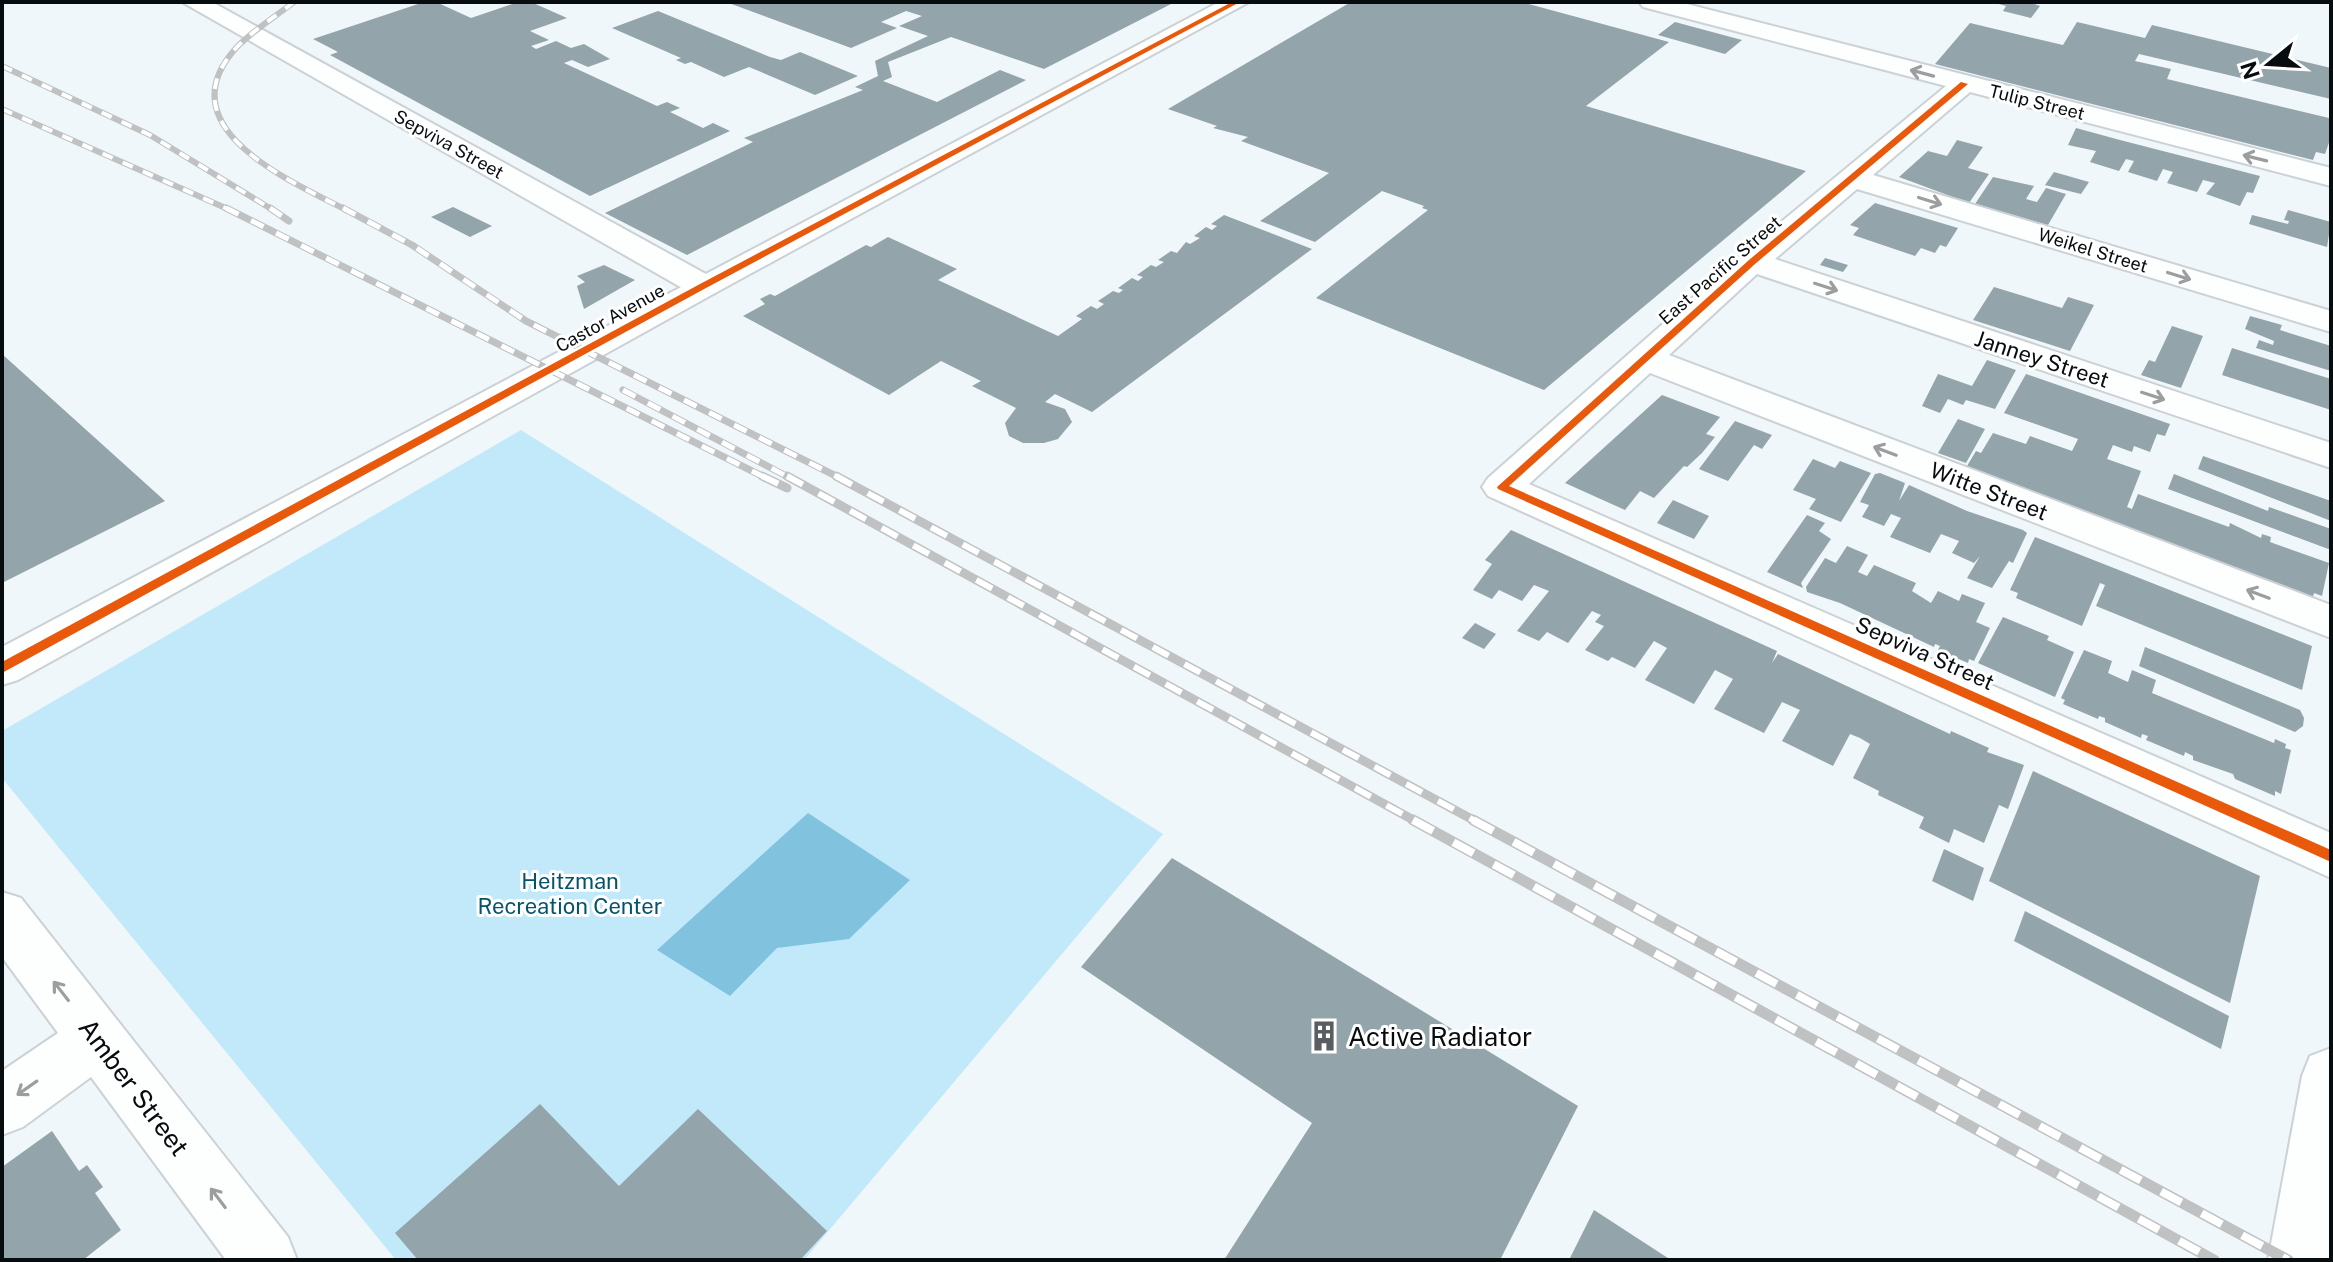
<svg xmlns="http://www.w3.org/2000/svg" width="2333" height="1262" font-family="'Public Sans',sans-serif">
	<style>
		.green { fill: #c2e9fa }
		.water { fill: #81c3df }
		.building { fill: #93a4ab }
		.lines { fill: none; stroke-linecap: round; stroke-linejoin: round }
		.minor-casing { stroke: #cbd1d5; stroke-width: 4 }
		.major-casing { stroke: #cbd1d5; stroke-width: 4 }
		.minor { fill: #fdfefe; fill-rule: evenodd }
		.major { fill: #fdfefe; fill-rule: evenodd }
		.rail-far3-casing { stroke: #bfc1c2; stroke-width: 6 }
		.rail-far2-casing { stroke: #bfc1c2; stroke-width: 7 }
		.rail-far1-casing { stroke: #bfc1c2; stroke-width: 9 }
		.rail-casing { stroke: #bfc1c2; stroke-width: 11 }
		.rail-far3 { stroke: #fff; stroke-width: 4; stroke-dasharray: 11; stroke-linecap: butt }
		.rail-far2 { stroke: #fff; stroke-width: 5; stroke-dasharray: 14; stroke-linecap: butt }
		.rail-far1 { stroke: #fff; stroke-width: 6; stroke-dasharray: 18; stroke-linecap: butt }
		.rail { stroke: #fff; stroke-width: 8; stroke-dasharray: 23; stroke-linecap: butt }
		.cycleway-casing { stroke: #fff; stroke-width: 5 }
		.cycleway { fill: #e8590c; fill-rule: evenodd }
		.oneway { stroke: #9b9d9e }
		.labels { text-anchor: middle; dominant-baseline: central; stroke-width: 6; stroke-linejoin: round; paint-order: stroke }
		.far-street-label { font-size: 18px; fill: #070c0f; stroke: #fff }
		.street-label { font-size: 22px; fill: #070c0f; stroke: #fff }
		.park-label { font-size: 22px; fill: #03536d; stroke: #fff }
		.near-poi-label { font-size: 26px; fill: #070c0f; stroke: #fff; text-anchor: start }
		.near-street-label { font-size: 26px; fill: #070c0f; stroke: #fff }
	</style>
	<rect width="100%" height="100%" fill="#eff7fa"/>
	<!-- green -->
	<path class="green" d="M521,430L1163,834L804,1260H396L2,778V731Z"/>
	<!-- water -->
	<path class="water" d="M808,813L910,880L849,939L777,948L730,996L657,950Z"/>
	<!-- building -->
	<path class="building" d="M424,2H436L471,18L518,2H531L567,18L530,31L549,40L531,46L536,49L556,41L571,48L584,44L610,59L588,67L572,60L564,63L657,106L667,102L680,108L670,112L703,128L713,123L730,131L590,196L330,55L338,52L313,39Z
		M726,2H1175L1044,69L951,37L888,62L892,77L883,81L937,102L1000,70L1026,80L687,255L605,213L753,142L744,138L863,90L855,87L878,76L875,61L928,36L899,26L922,16L906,11L881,22L897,28L851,48Z
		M1351,2H1521L1669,42L1586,106L1806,171L1544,390L1316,298L1428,210L1422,208L1424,206L1382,191L1315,242L1260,221L1329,173L1241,141L1248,137L1213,128L1217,126L1168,109Z
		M1992,2H2028L2040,6L2031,18L2003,11L2006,6Z
		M658,11L770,57L781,60L800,52L858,76L815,95L749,67L724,77L691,62L685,64L676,60L681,58L612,28Z
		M1675,22L1742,40L1725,54L1658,35Z
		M2077,22L2145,38L2152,25L2331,68V99L2139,54L2135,61L2171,69L2167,79L2329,118L2331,137L2325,154L2316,152L2313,160L1935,64L1970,23L2063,45Z
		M2076,128L2120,140L2260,176L2253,193L2247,192L2240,206L2206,194L2215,183L2203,180L2197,192L2167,183L2173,172L2163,169L2157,181L2128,172L2134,161L2126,159L2119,171L2090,162L2096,151L2068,145Z
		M1957,140L1983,147L1968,168L1989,174L1969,203L1899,177L1928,151L1947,156Z
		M2054,172L2089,182L2081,194L2045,185Z
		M1993,177L2034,186L2026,199L2037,202L2046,188L2066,194L2048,225L1975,204Z
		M1875,203L1898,210L1958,228L1946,247L1940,245L1935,253L1921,248L1915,256L1853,235L1859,228L1850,225Z
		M453,207L492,226L470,237L431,217Z
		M2288,210L2331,222L2327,247L2249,224L2252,215L2288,224L2289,221L2284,220Z
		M1224,215L1312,249L1092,412L1055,394L1045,402L1065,409L1072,422L1058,439L1044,443H1023L1009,436L1005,423L1016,408L972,386L981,381L941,361L889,395L743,316L765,304L760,299L770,294L775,296L866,245L871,247L888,237L957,269L938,280L1058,336L1082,319L1076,316L1091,306L1097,309L1104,304L1098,301L1113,291L1119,293L1123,290L1118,288L1132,278L1138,281L1143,277L1137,275L1151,265L1156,267L1164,262L1158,260L1171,251L1177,253L1186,242L1190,244L1200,238L1194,236L1206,227L1212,230L1217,226L1211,224Z
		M1825,258L1848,265L1843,272L1820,265Z
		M604,265L635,280L584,309L577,286L585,282L577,276Z
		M1994,287L2062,308L2068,297L2094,305L2070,351L1973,320Z
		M2250,316L2282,325L2280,330L2331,346V371L2256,348L2259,340L2273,345L2274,341L2245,329Z
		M2172,326L2203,336L2181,388L2141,375L2149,360L2155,362Z
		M2232,348L2331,379V410L2222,375Z
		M2,354L165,501L2,583Z
		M1987,360L2016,370L1995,409L1966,400L1963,405L1948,399L1940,413L1922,406L1938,374L1972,386Z
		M2026,374L2170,424L2165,436L2157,434L2150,452L2134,446L2132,452L2113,445L2107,459L2141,471L2127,507L2132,509L2138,494L2229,527L2230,523L2261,538L2262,534L2271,537L2270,542L2329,563L2322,596L2314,593L2313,597L2272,583L1967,466L1976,451L1981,453L1993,433L2026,444L2030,436L2072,451L2078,439L2004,413Z
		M1662,395L1720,417L1706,434L1715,437L1702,453L1687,467L1684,466L1654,498L1640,491L1625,510L1565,483Z
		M1958,419L1985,429L1966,463L1938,453Z
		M1735,421L1772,435L1762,449L1754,445L1728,481L1699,469Z
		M2203,456L2331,501V521L2198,469Z
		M1813,459L1835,468L1840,461L1871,473L1841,522L1809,509L1816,499L1793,490Z
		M1880,473L1905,483L1899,501L1909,485L1967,511L2023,530L2027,533L2013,563L2009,561L1992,588L1967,578L1980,556L1974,563L1952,553L1959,541L1941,534L1930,553L1890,537L1901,518L1891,514L1884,526L1862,517L1869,505L1860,502L1875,474Z
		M2174,474L2268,511L2269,507L2331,529V550L2168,489Z
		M1673,500L1709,516L1694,539L1657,523Z
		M1807,515L1825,523L1819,531L1831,539L1801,583L1803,588L1767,572Z
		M1511,530L1777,651L1772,663L1778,654L1950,734L1951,731L1989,748L1987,752L2024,765L2008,809L1999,805L1984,843L1954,829L1949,843L1919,828L1924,817L1878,795L1879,791L1853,778L1870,744L1860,738L1850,734L1833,766L1782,741L1800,710L1782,702L1764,733L1714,709L1733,679L1715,670L1694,704L1670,692L1645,680L1667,648L1654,641L1635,668L1612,657L1608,661L1585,650L1604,626L1595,622L1601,615L1592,611L1568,643L1547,632L1539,641L1517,631L1549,591L1534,585L1522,601L1499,590L1492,599L1473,590L1492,564L1485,560Z
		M2035,537L2312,646L2302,690L2096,606L2105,585L2100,583L2082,626L2016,598L2018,593L2010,590Z
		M1847,546L1868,555L1858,572L1867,576L1874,565L1916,583L1912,591L1931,603L1938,591L1959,601L1962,594L1985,603L1976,622L1990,628L1974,661L1969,659L1968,663L1938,650L1940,646L1935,644L1934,647L1840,603L1807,592L1806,587L1825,558L1836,563Z
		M2003,617L2049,636L2047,640L2074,652L2055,697L1978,663Z
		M1475,623L1496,634L1484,649L1462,638Z
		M2145,647L2300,710L2304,718L2303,726L2295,732L2139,666Z
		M2084,650L2112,661L2108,673L2128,682L2132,670L2156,680L2152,693L2274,743L2275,739L2286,744L2285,748L2291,750L2281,794L2275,791V796L2235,779L2233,774L2193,760V756L2185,752L2184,756L2146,740L2148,736L2142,734L2141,738L2105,722V718L2099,716L2098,719L2063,704L2065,700L2061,698Z
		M2033,771L2260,876L2230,1003L1989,881Z
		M1944,849L1984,868L1973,901L1932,881Z
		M1172,858L1578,1106L1500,1260H1224L1312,1123L1081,967Z
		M2025,911L2229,1016L2221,1049L2014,941Z
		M540,1104L619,1186L698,1109L827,1231L800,1260H418L395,1233Z
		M52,1131L79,1171L87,1165L103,1187L95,1193L121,1230L83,1260H2V1167Z
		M1594,1210L1671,1260H1569Z"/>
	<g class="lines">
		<!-- minor casing -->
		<g class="minor-casing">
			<path id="minor" d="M182,2H212L715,279L719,286L715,293L703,296L691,293Z
				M1639,2H1679L2331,168V186L1970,92L1873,175L2331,311V332L1857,189L1775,259L2331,443V468L1757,274L1669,355L2331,605V638L1650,373L1529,484L2331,833V878L1488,496L1482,487L1488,478L1741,255L1946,86L1643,7Z
				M2,892L21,898L288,1237L297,1260H226L91,1077L23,1127L2,1135V1071L58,1033L2,957Z
				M2331,1048V1260H2268L2302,1076L2310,1056Z"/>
		</g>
		<!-- major casing -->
		<g class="major-casing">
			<path id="major" d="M1219,2H1249L715,293L18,680L2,685V647Z"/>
		</g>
		<!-- minor -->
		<use href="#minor" class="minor"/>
		<!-- major -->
		<use href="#major" class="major"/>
		<!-- rail-far3 casing -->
		<g class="rail-far3-casing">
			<path id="rail-far3" d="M294,2C275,17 252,31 236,48C164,128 291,181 346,210
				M2,66L150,135L273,210
				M2,109L230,210"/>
		</g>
		<!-- rail-far2 casing -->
		<g class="rail-far2-casing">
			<path id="rail-far2" d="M226,208L766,478
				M270,208L289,221
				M343,208L412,245L526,321L840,478
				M623,390L790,478"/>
		</g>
		<!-- rail-far1 casing -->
		<g class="rail-far1-casing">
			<path id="rail-far1" d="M762,476L787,488
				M787,476L1417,822
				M836,476L1477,822"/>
		</g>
		<!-- rail casing -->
		<g class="rail-casing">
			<path id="rail" d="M1413,820L2214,1260
				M1473,820L2288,1260"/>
		</g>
		<!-- rail-far3 -->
		<use href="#rail-far3" class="rail-far3"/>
		<!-- rail-far2 -->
		<use href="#rail-far2" class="rail-far2"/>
		<!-- rail-far1 -->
		<use href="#rail-far1" class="rail-far1"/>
		<!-- rail -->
		<use href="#rail" class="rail"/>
		<!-- cycleway casing -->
		<g class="cycleway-casing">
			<path id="cycleway" d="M1232,2H1240L706,288L2,673V662L700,284Z
				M1961,82L1968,84L1755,264L1509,486L2331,850V862L1498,489L1497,487L1749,260Z"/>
		</g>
		<!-- cycleway -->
		<use href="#cycleway" class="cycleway"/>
	</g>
	<!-- one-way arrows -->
	<defs><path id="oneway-shaft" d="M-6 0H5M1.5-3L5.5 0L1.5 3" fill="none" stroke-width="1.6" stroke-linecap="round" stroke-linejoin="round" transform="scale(2)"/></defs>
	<g class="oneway">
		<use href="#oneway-shaft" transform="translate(1922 73) rotate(-165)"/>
		<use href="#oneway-shaft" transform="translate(2255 158) rotate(-166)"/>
		<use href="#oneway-shaft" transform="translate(1930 201) rotate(17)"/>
		<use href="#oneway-shaft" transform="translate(2179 276) rotate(17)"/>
		<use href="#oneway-shaft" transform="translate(1826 287) rotate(18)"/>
		<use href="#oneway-shaft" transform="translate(2153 396) rotate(18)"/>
		<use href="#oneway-shaft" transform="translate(1885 451) rotate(-159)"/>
		<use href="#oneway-shaft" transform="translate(2258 594) rotate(-159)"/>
		<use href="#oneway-shaft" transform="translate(61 991) rotate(-128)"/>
		<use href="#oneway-shaft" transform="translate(27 1088) rotate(145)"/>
		<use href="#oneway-shaft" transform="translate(218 1198) rotate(-127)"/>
	</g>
	<!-- icons -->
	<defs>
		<g id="building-bare" transform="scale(2.4)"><path d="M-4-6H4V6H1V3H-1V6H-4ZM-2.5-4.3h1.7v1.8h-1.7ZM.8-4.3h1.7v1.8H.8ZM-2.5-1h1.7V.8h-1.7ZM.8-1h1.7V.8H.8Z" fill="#585e61" stroke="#fff" stroke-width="2.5" paint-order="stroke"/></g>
	</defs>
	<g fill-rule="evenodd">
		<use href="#building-bare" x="1324" y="1036"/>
	</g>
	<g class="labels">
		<!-- far-street labels -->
		<g class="far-street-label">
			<text transform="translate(2037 102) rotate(14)">Tulip Street</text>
			<text transform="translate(449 144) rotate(29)">Sepviva Street</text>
			<text transform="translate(2093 250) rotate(17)">Weikel Street</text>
			<text transform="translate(1720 270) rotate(-41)">East Pacific Street</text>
			<text transform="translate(610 318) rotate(-29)">Castor Avenue</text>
		</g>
		<!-- street labels -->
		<g class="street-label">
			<text transform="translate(2042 359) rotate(18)">Janney Street</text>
			<text transform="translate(1989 491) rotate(21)">Witte Street</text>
			<text transform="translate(1925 653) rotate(24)">Sepviva Street</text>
		</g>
		<!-- park labels -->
		<g class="park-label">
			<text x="570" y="881">Heitzman<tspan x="570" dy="25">Recreation Center</tspan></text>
		</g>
		<!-- near-poi labels -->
		<g class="near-poi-label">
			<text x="1348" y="1036">Active Radiator</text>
		</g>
		<!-- near-street labels -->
		<g class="near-street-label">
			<text transform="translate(134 1087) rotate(53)">Amber Street</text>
		</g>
	</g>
	<!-- border -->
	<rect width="2333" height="1262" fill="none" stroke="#070c0f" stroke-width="8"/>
	<!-- north arrow -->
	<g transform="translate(2269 64) rotate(252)" stroke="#ffffff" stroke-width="6" paint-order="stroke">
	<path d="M0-6L14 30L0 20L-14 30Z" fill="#070c0f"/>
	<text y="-12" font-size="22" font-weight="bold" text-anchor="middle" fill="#070c0f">N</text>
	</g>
</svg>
